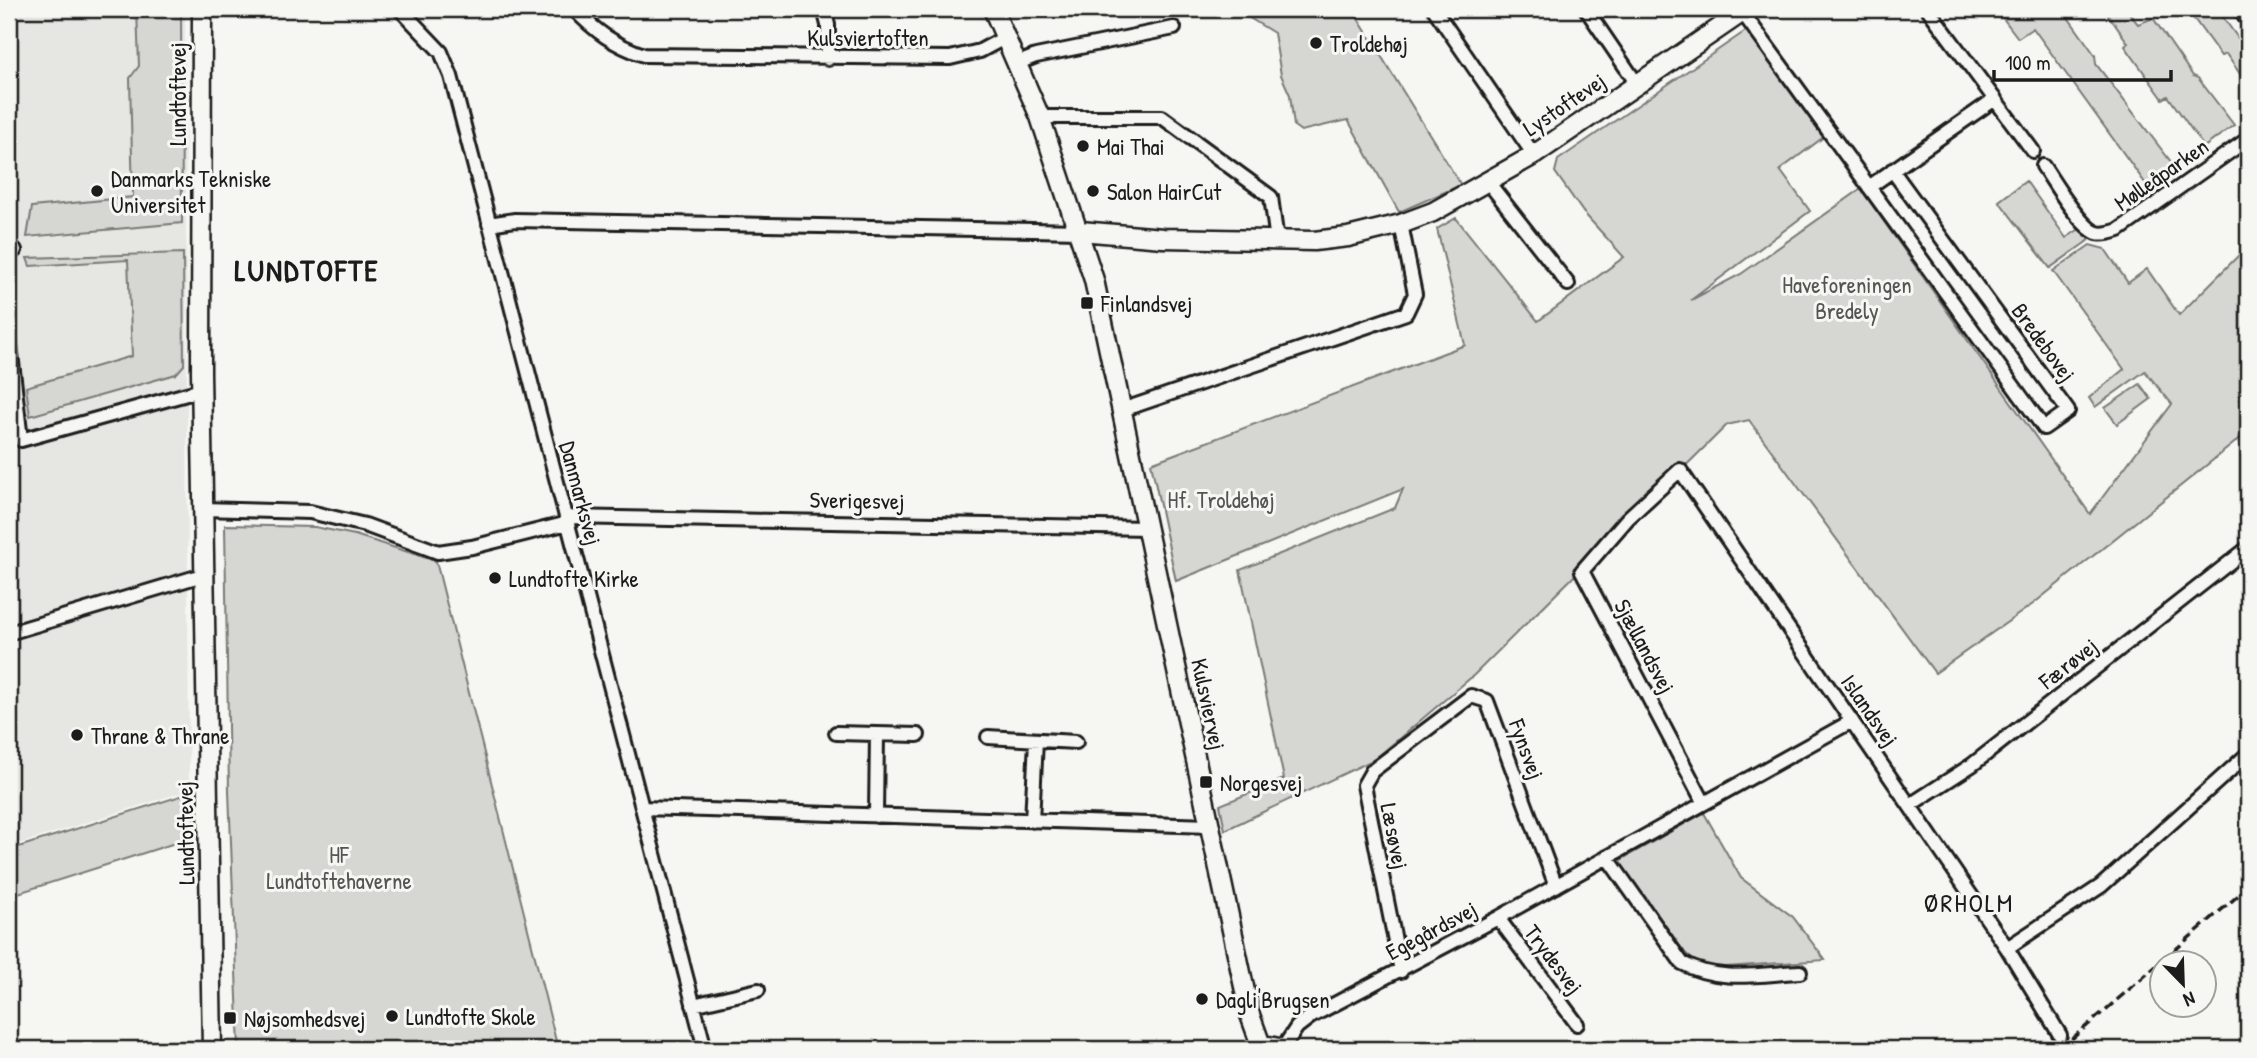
<svg xmlns="http://www.w3.org/2000/svg" width="2257" height="1058" font-family="'Patrick Hand',sans-serif">
	<style>
		.built { fill: #e6e6e2 }
		.green { fill: #d6d6d2; stroke: #797977; stroke-width: 2 }
		.lines { fill: none; stroke-linecap: round; stroke-linejoin: round }
		.street-casing { stroke: #1c1c1c; stroke-width: 18 }
		.secondary-casing { stroke: #1c1c1c; stroke-width: 23 }
		.street { stroke: #f6f6f2; stroke-width: 12 }
		.secondary { stroke: #f6f6f2; stroke-width: 18 }
		.rail { stroke: #1c1c1c; stroke-width: 3.5; stroke-dasharray: 10 5; stroke-linecap: butt }
		.poi-dot { fill: #1c1c1c; stroke: #f6f6f2; stroke-width: 2.5 }
		.labels { text-anchor: middle; dominant-baseline: central; stroke-width: 6; stroke-linejoin: round; paint-order: stroke }
		.street-label { font-size: 23px; fill: #1c1c1c; stroke: #f6f6f2 }
		.poi-label { font-size: 23px; fill: #1c1c1c; stroke: #f6f6f2; text-anchor: start }
		.park-label { font-size: 23px; fill: #545453; stroke: #f6f6f2 }
		.quarter-label { font-size: 26px; letter-spacing: 2px; fill: #1c1c1c; stroke: #f6f6f2 }
		.district-label { font-size: 30px; font-weight: bold; letter-spacing: 2px; fill: #1c1c1c; stroke: #f6f6f2 }
	</style>
	<rect width="100%" height="100%" fill="#f6f6f2"/>
	<filter id="ink" filterUnits="userSpaceOnUse"><feTurbulence type="fractalNoise" baseFrequency=".0143" numOctaves="2"/><feDisplacementMap in="SourceGraphic" scale="14" xChannelSelector="R" yChannelSelector="G"/><feConvolveMatrix kernelMatrix="1 2 1 2 8 2 1 2 1" color-interpolation-filters="sRGB"/></filter>
	<g filter="url(#ink)">
		<!-- built -->
		<path class="built" d="M9,9H185L189,790L9,847Z"/>
		<!-- green -->
		<path class="green" d="M137,9H181L182,223L27,237L32,207L133,197L130,78L139,66Z
			M1235,9H1352L1461,185L1399,212L1348,120L1301,131L1294,126L1290,95L1281,75L1274,33Z
			M1996,9H2058L2067,16L2095,55L2096,64L2175,167L2148,187L2033,28L2018,38Z
			M2104,9H2126L2138,24L2153,18L2193,76L2198,78L2234,125L2204,147L2168,96L2163,99L2125,46L2128,43Z
			M2187,9H2217L2248,52V85L2226,54L2221,56Z
			M1747,30L1825,136L1780,170L1810,211L1691,300L1741,274L1861,189L2090,514L2172,404L2145,371L2095,407L2089,398L2124,369L2053,271L2090,245L2105,249L2128,283L2147,269L2179,315L2248,246V432L2033,604L1935,673L1749,420L1727,425L1474,675L1375,759L1225,830L1220,805L1284,779L1240,570L1395,508L1403,489L1176,581L1151,463L1465,345L1437,229L1456,218L1538,321L1624,257L1583,212L1555,172L1558,160Z
			M2026,181L2066,238L2081,228L2092,238L2050,268L1999,201Z
			M183,253L184,365L176,374L30,416L26,387L132,356L128,260L30,266L27,258Z
			M2140,384L2151,399L2117,424L2105,408Z
			M225,525L315,527L355,535L436,561L558,1049H239L229,791Z
			M193,792L194,837L9,896V850Z
			M1704,813L1741,878L1793,917L1825,960L1712,968L1698,964L1685,953L1619,861Z"/>
		<g class="lines">
			<!-- street casing -->
			<g class="street-casing">
				<path id="street" d="M400,9L441,52L451,76L705,1049
					M574,9C595,31 614,45 644,55L950,58L980,51L1006,37
					M824,9L828,25V59
					M1434,9L1534,155
					M1586,9L1637,84
					M1740,9L2044,428L2068,411L1892,170
					M1928,9L2033,151
					M2239,9L2248,21
					M1018,63L1036,56L1174,28
					M1040,117H1162L1271,197L1277,241
					M2043,166C2054,182 2080,227 2097,233C2103,235 2113,232 2119,230L2248,139
					M1488,182L1568,284
					M1869,187L1995,99
					M489,224L515,220L1080,231
					M9,251L15,250
					M9,336L21,440L201,390
					M1122,410L1406,313L1415,294L1401,224
					M203,509L310,512L365,525L438,552L472,547L568,523
					M567,517L1147,528
					M9,633L206,574
					M836,733L918,735
					M988,737L1076,742
					M1704,803L1582,571L1628,518L1680,470L2007,948L2060,1035
					M1910,805L1972,765L2248,548
					M642,808L1210,826
					M876,816L877,734
					M1032,821L1036,740
					M1607,857L1682,963C1718,983 1760,974 1800,972
					M1498,918L1577,1024
					M2007,948L2101,886L2248,754
					M1401,971L1364,785L1372,771L1471,696L1487,701L1556,886
					M693,1005L758,990
					M1283,1048L1297,1027L1310,1017L1498,918L1852,721"/>
			</g>
			<!-- secondary casing -->
			<g class="secondary-casing">
				<path id="secondary" d="M202,9L201,371L212,1049
					M993,9L1040,117L1094,280L1250,1015L1262,1048
					M1080,231L1163,238L1314,241L1348,237L1401,224L1433,212L1534,155L1747,9
					M1260,1049L1269,1046L1284,1049"/>
			</g>
			<!-- street -->
			<use href="#street" class="street"/>
			<!-- secondary -->
			<use href="#secondary" class="secondary"/>
			<!-- rail -->
			<path class="rail" d="M2060,1049L2248,887"/>
		</g>
	</g>
	<!-- markers -->
	<g class="poi-dot">
		<circle cx="1316" cy="43" r="7"/>
		<circle cx="1083" cy="146" r="7"/>
		<circle cx="97" cy="191" r="7"/>
		<circle cx="1093" cy="191" r="7"/>
		<rect x="1080" y="296" width="14" height="14" rx="3.5"/>
		<circle cx="495" cy="578" r="7"/>
		<circle cx="77" cy="735" r="7"/>
		<rect x="1199" y="775" width="14" height="14" rx="3.5"/>
		<circle cx="1202" cy="999" r="7"/>
		<circle cx="392" cy="1016" r="7"/>
		<rect x="223" y="1011" width="14" height="14" rx="3.5"/>
	</g>
	<g class="labels">
		<!-- street labels -->
		<g class="street-label">
			<text x="868" y="37">Kulsviertoften</text>
			<text transform="translate(177 94) rotate(-90)">Lundtoftevej</text>
			<text transform="translate(1564 104) rotate(-34)">Lystoftevej</text>
			<text transform="translate(2161 174) rotate(-35)">Mølleåparken</text>
			<text transform="translate(2044 342) rotate(54)">Bredebovej</text>
			<text transform="translate(581 493) rotate(75)">Danmarksvej</text>
			<text transform="translate(857 500) rotate(1)">Sverigesvej</text>
			<text transform="translate(1645 646) rotate(62)">Sjællandsvej</text>
			<text transform="translate(2068 663) rotate(-38)">Færøvej</text>
			<text transform="translate(1209 704) rotate(78)">Kulsviervej</text>
			<text transform="translate(1870 710) rotate(55)">Islandsvej</text>
			<text transform="translate(1527 749) rotate(70)">Fynsvej</text>
			<text transform="translate(185 833) rotate(-91)">Lundtoftevej</text>
			<text transform="translate(1395 836) rotate(79)">Læsøvej</text>
			<text transform="translate(1431 930) rotate(-28)">Egegårdsvej</text>
			<text transform="translate(1554 959) rotate(53)">Trydesvej</text>
		</g>
		<!-- poi labels -->
		<g class="poi-label">
			<text x="1330" y="43">Troldehøj</text>
			<text x="1097" y="146">Mai Thai</text>
			<text x="111" y="178">Danmarks Tekniske<tspan x="111" dy="26">Universitet</tspan></text>
			<text x="1107" y="191">Salon HairCut</text>
			<text x="1101" y="303">Finlandsvej</text>
			<text x="509" y="578">Lundtofte Kirke</text>
			<text x="91" y="735">Thrane &amp; Thrane</text>
			<text x="1220" y="782">Norgesvej</text>
			<text x="1216" y="999">Dagli'Brugsen</text>
			<text x="406" y="1016">Lundtofte Skole</text>
			<text x="244" y="1018">Nøjsomhedsvej</text>
		</g>
		<!-- park labels -->
		<g class="park-label">
			<text x="1847" y="284">Haveforeningen<tspan x="1847" dy="26">Bredely</tspan></text>
			<text x="1221" y="499">Hf. Troldehøj</text>
			<text x="339" y="854">HF<tspan x="339" dy="26">Lundtoftehaverne</tspan></text>
		</g>
		<!-- quarter labels -->
		<g class="quarter-label">
			<text x="1969" y="902">ØRHOLM</text>
		</g>
		<!-- district labels -->
		<g class="district-label">
			<text x="307" y="270">LUNDTOFTE</text>
		</g>
	</g>
	<!-- margin -->
	<rect width="2257" height="1058" fill="none" stroke="#f6f6f2" stroke-width="35"/>
	<rect x="18" y="18" width="2222" height="1023" fill="none" stroke="#1c1c1c" stroke-width="2.5" filter="url(#ink)"/>
	<!-- north arrow -->
	<g transform="translate(2183 984) rotate(157)"><circle r="33" fill="#f6f6f2" stroke="#9f9f9c" stroke-width="2"/>
	<path d="M0-5L12 26L0 18L-12 26Z" fill="#1c1c1c"/>
	<text y="-10" font-size="19" font-weight="bold" text-anchor="middle" fill="#1c1c1c">N</text>
	</g>
	<!-- scale -->
	<path d="M1994 70v10h177v-10" fill="none" stroke="#1c1c1c" stroke-width="3.5"/>
	<text x="2005" y="70" font-size="21" fill="#1c1c1c" stroke="#f6f6f2" stroke-width="5" paint-order="stroke">100 m</text>
</svg>
